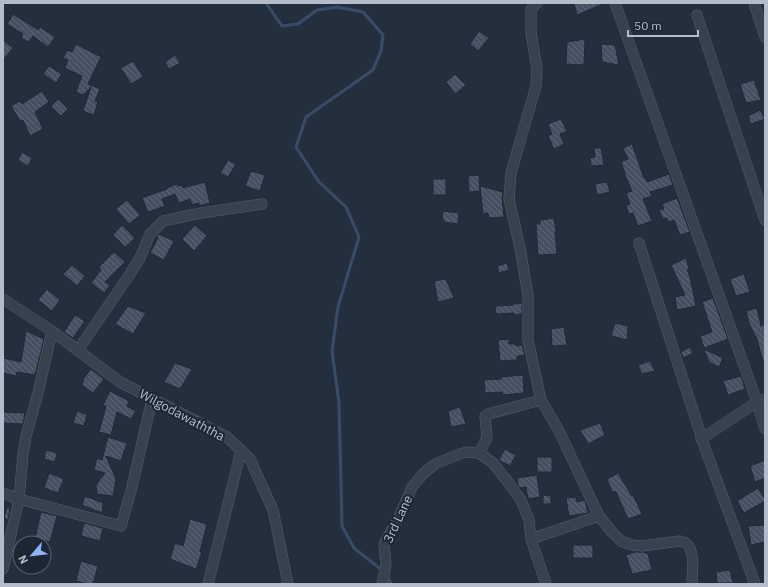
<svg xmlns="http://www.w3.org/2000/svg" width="768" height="587" font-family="'IBM Plex Sans',sans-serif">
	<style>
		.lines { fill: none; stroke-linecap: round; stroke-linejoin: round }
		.stream { stroke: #394c67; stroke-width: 3 }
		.building { fill: url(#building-back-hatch); stroke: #1f2835 }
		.minor-casing { stroke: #565f6c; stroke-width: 11 }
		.minor { stroke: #38414e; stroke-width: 10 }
		.labels { text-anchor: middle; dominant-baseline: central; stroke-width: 4; stroke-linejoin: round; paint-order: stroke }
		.street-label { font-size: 13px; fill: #b4bcc9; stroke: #1d2633 }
	</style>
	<defs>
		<pattern id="building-back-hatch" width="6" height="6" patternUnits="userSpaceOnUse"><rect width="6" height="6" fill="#455162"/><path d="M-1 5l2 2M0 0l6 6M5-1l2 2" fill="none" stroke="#5d6877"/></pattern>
	</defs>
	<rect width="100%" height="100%" fill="#242f3e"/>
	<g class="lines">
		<!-- stream -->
		<path class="stream" d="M266,3L282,26L298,24L317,10L337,7L363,12L383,35L381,51L373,70L306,117L296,147L319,182L346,207L359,237L338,307L332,351L339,403L342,526L354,548L383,571
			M387,575L391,584"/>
	</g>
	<!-- building -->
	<path class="building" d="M574,3H605L577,15Z
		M13,14L38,30L40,27L55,37L48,47L33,36L29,42L21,38L23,34L7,24Z
		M479,31L489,38L478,51L470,44Z
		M585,39L584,65L566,64L567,42Z
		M3,40L13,48L3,60Z
		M76,44L101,57L88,84L100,89L95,101L98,102L94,115L83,111L91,87L83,95L76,92L82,76L65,68L68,60L63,58L67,50L72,52Z
		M601,44L615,45L619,65L602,62Z
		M175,55L180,63L169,69L165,62Z
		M133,61L143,77L131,84L121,68Z
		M49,66L62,74L56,83L43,74Z
		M455,74L466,85L455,94L446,82Z
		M754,80L761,100L746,103L740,84Z
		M42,91L49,102L35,112L43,129L30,136L23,120L20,121L11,106L20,101L22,104Z
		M58,99L68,109L61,116L51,106Z
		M760,110L765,119L751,124L748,116Z
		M561,119L567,131L560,134L564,144L554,149L548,136L552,134L548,124Z
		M632,144L644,178L645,177L647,182L669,174L673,185L650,192L652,196L643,199L652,221L638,226L633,213L629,214L626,205L630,204L626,193L632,191L624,173H625L621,162L628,159L623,148Z
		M594,148H601L604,165L591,166L590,158L595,157Z
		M22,152L32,158L28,166L18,160Z
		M228,160L236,164L228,177L220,173Z
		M251,171L265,175L260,191L245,186Z
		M479,175L480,191L469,192L468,176Z
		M433,179H446V195H433Z
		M205,182L210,203L199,206V203L192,205L190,199L179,203L175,194L162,199L165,206L148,212L142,198L167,189V188L177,184L178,186L181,185L183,188Z
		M607,182L610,192L597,195L595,184Z
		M480,186L503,192L502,197L504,217L489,218L488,213L483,214Z
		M677,198L690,232L680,235L674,220L669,222L667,218L663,219L659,210L664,209L662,204Z
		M127,200L140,215L129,224L116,209Z
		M443,211L459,213L458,224L444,222V220H442Z
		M554,218L556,232H555L557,254L538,255L536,224H540V220Z
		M122,225L135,238L125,247L113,235Z
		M195,225L207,236L194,251L182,239Z
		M159,234L174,241L164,260L150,253L158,238L157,236Z
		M114,252L125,262L105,282L110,285L104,293L91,283L101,270L99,267Z
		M686,258L689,269L687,270L690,277L696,306L677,310L675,297L685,295L671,265Z
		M507,263L509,270L499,273L497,266Z
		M72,265L85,276L77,286L63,274Z
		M744,274L750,292L736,296L730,279Z
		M446,279L454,298L438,302L434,281Z
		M47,289L60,300L52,311L38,300Z
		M713,298L728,339L704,348L700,336L712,332L702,302Z
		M522,303V314L514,315V313L496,314L495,306L513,305V304Z
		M128,306L146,313L133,334L115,324Z
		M757,308L761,326L765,324V361H763L756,336H755L749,323L746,311Z
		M75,315L85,321L73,338L64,332Z
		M615,323L628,326L627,340L611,336Z
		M564,327L567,345L552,346L551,329Z
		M26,331L44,339L35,375L17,372L16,376L3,373V358L21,362Z
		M509,339V344H516V346L522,345L525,355L517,356V360L500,361L498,340Z
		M690,347L693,353L683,358L681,352Z
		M704,349L723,358L719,367L709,362Z
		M650,361L655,371L642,374L638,365Z
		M175,363L192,369L180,389L164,382Z
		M91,369L104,379L93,393L82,385L84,378Z
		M523,375L524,393L503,395L502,392L485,393L484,380L501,379V377Z
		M741,376L745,389L728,395L723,381Z
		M110,391L129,401L127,406L136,411L131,419L117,412L111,435L99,432L106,406L103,405Z
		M460,407L466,424L451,427L448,411Z
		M77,411L87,415L84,426L73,423Z
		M3,412L25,413L23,424L3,423Z
		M600,423L605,435L588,444L580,430Z
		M108,437L127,443L121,461L106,456L116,479L113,496L97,494L96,485L105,473L94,470L97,458L102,460Z
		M505,449L516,455L510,466L499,460Z
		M46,450L57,453L55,462L44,459Z
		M537,457H552V472H537Z
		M765,460V478L755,482L750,466Z
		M49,473L64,479L58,493L44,488Z
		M618,473L632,496L633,495L642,514L628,519L616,492H612L607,479Z
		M537,475L540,497L528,499L526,487L520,488L518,485L517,478Z
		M758,488L765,499V501L744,513L737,501Z
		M543,495L551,496V504H543Z
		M85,496L103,503L102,513L82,505Z
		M576,497L577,502L585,500L588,513L569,516L566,498Z
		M7,507L10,508L8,520L4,518Z
		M41,512L57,516L50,542L35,538Z
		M190,519L207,524L200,552H202L196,569L170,559L175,543L183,546Z
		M84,523L103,528L100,541L81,536Z
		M765,525V542L751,545L748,526Z
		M573,545H593V558H573Z
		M635,552H643L648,554L652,570L632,574L626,555Z
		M81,561L98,566L93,584H88L76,581Z
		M730,570L733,583H717L716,572Z"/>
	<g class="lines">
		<!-- minor casing -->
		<g class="minor-casing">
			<path id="minor" d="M537,3L531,9V32L537,69L536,86L511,173L509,199L520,248L528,295V340L541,400L559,431L599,516L611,531L621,541L632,545L642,546L680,541C680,541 685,543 686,543C696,551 692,573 692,584
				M615,3L757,402L765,429
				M754,3L765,37
				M697,15L765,220
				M639,243L706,451L755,584
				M3,299L52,331L120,382L227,437L250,459L273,510L288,584
				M78,350L130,274L140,258L150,234L163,221L201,213L262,204
				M701,439L757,402L765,399
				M479,453L487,438L485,416L488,414L541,400
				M3,493L19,499L121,526L132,487L152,399
				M531,539L599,516
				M3,569L19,499L23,455L26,436L38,393L52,331
				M208,584L241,451
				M382,584L386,564L384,544L399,517L412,487L423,474L435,464L465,452L479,453L493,463L508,482L521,500L529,520L531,539L546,584"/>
		</g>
		<!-- minor -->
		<use href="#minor" class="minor"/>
	</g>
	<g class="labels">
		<!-- street labels -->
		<g class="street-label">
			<text transform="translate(182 415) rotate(28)">Wilgodawaththa</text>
			<text transform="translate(398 519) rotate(-65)">3rd Lane</text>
		</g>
	</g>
	<!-- border -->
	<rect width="768" height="587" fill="none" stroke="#b4bcc9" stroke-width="8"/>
	<!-- north arrow -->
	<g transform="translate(32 555) rotate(242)"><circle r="19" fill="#1d2633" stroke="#59626f"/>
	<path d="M0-3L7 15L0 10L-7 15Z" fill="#8ab4f8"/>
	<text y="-6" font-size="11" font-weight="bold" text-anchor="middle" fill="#b4bcc9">N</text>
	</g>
	<!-- scale -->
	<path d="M628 30v6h70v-6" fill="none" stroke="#b4bcc9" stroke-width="2"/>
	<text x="634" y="30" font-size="12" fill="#b4bcc9" stroke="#1d2633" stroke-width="3" paint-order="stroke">50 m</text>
</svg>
